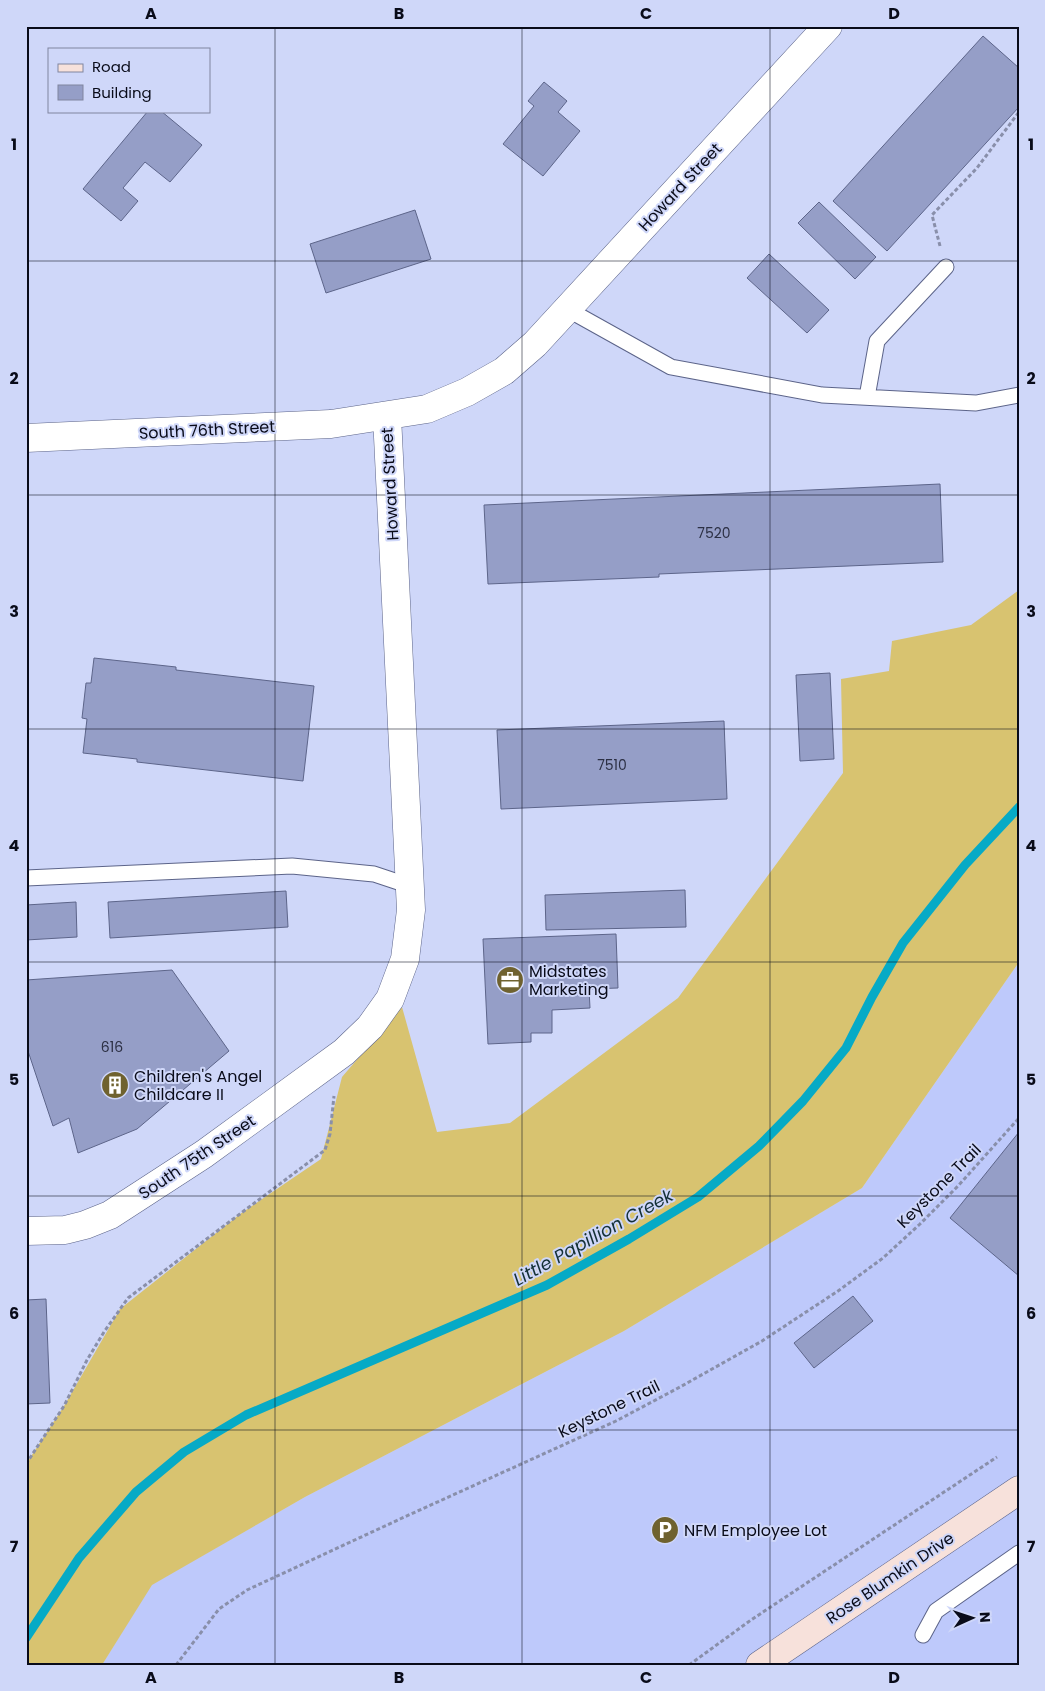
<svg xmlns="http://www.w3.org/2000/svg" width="1045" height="1691" font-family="Poppins,sans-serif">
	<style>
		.built { fill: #bec9fb }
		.grass { fill: #d8c370 }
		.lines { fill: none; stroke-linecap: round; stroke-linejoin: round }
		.stream { stroke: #06aac6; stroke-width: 9 }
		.building { fill: #959ec7; stroke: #5d658a }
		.service-casing { stroke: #5c6489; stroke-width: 17 }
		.minor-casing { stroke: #5c6489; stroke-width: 29 }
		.secondary-casing { stroke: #5c6489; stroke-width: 29 }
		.path { stroke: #898faa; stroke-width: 3; stroke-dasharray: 4 2.5; stroke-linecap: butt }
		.service { stroke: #fff; stroke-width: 15 }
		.minor { stroke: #fff; stroke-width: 28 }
		.secondary { stroke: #f7e1db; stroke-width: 28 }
		.grid { fill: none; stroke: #090b19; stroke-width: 1; stroke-opacity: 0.55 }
		.labels { text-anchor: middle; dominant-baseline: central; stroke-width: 4; stroke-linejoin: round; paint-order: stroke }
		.number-label { font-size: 14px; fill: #2c3044 }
		.street-label { font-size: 16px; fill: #090b19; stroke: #cfd7f9 }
		.poi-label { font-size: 16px; fill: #090b19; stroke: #cfd7f9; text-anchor: start }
		.water-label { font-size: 18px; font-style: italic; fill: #143036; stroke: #cfd7f9 }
		.neatline { fill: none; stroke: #090b19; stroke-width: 2 }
		.grid-label { font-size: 16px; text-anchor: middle; font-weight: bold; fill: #090b19 }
	</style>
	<rect width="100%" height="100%" fill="#cfd7f9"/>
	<!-- built -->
	<path class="built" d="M1019,962V1665H102L151,1585L305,1497L624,1331L862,1188Z"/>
	<!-- grass -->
	<path class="grass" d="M1019,590V962L862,1188L624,1331L305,1497L152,1585L102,1665H26V1464L64,1406L120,1309L240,1214L321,1159L342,1077L402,1007L437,1132L510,1123L678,998L843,773L841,679L889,671L892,641L971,625Z"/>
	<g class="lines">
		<!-- stream -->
		<path class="stream" d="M26,1638L79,1558L136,1492L184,1452L246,1415L547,1285L629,1239L698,1197L759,1146L803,1101L846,1048L872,997L903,943L965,865L1019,807"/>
	</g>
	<!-- building -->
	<path class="building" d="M983,36L1019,68V107L887,251L833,201Z
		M544,82L567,101L558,112L580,131L543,176L503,144L534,106L528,101Z
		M148,111H161L202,145L170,182L145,162L123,188L138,201L121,221L83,189Z
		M819,202L876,257L855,279L798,223Z
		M415,210L431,259L326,293L310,244Z
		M769,254L829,310L807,333L747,278Z
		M940,484L943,562L659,574V577L488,584L484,505Z
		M94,658L176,667V670L314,686L303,781L137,762V759L83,753L87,719L82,718L86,683H91Z
		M830,673L834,759L800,761L796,675Z
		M724,721L727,799L501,809L497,730Z
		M685,890L686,927L546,930L545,895Z
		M286,891L288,927L110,938L108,902Z
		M76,902L77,937L26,940V905Z
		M616,934L618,988L589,989L590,1008L552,1010V1033H531V1042L488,1044L483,939Z
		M172,970L229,1051L137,1129L78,1153L69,1118L53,1126L26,1045V980Z
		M1019,1132V1276L950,1218Z
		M853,1296L873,1321L814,1368L794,1343Z
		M46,1299L50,1403L26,1404V1300Z"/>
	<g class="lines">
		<!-- service casing -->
		<g class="service-casing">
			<path id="service" d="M567,309L671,367L822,395L976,403L1019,395
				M867,397L877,341L946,267
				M26,878L292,866L374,874L410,886
				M923,1635L936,1611L1019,1553"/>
		</g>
		<!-- minor casing -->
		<g class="minor-casing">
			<path id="minor" d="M26,438L331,424L427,409L467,392L504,371L535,344L828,26
				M26,1231L65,1230L85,1225L110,1215L204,1154L344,1052L370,1027L390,999L405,959L411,910L387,416"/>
		</g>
		<!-- secondary casing -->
		<g class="secondary-casing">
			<path id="secondary" d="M760,1665L1019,1490"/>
		</g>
		<!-- path -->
		<path class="path" d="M940,246L932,215L977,168L1019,112
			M26,1464L64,1406L87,1360L104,1332L128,1298L325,1150L330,1134L334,1096
			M176,1665L219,1609L247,1590L400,1519L616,1421L680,1387L762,1341L838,1291L883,1258L920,1224L958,1186L1019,1118
			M689,1665L751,1620L997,1457"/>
		<!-- service -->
		<use href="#service" class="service"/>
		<!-- minor -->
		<use href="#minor" class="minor"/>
		<!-- secondary -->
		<use href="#secondary" class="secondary"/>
	</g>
	<!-- grid -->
	<path class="grid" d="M275,26V1665M522,26V1665M770,26V1665M26,261H1019M26,495H1019M26,729H1019M26,962H1019M26,1196H1019M26,1430H1019"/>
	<!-- icons -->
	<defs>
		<g id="office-disc" transform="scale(1.4375)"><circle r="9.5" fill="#6f622f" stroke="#cfd7f9"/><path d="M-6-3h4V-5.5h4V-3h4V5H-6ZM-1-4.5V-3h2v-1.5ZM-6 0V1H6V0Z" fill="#fff"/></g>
		<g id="building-disc" transform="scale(1.4375)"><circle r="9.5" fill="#6f622f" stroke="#cfd7f9"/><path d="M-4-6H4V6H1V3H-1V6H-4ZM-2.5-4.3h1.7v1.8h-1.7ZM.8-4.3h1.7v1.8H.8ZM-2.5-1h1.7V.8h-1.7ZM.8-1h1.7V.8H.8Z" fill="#fff"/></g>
		<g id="parking-disc" transform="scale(1.4375)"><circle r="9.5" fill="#6f622f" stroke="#cfd7f9"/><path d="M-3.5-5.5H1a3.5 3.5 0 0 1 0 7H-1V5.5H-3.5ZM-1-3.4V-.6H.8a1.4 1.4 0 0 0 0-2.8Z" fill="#fff"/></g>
	</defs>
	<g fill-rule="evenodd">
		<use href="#office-disc" x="510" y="980"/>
		<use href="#building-disc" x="115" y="1085"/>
		<use href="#parking-disc" x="665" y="1530"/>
	</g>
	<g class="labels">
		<!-- number labels -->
		<g class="number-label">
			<text x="714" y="533">7520</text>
			<text x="612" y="765">7510</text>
			<text x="112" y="1047">616</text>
		</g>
		<!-- street labels -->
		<g class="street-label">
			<text transform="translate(680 187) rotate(-47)">Howard Street</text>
			<text transform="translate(207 430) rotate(-3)">South 76th Street</text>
			<text transform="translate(390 484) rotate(-93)">Howard Street</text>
			<text transform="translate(197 1157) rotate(-34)">South 75th Street</text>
			<text transform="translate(939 1186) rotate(-45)">Keystone Trail</text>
			<text transform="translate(609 1409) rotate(-26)">Keystone Trail</text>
			<text transform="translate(890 1578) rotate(-34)">Rose Blumkin Drive</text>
		</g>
		<!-- poi labels -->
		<g class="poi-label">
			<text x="529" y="971">Midstates<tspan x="529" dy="18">Marketing</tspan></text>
			<text x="134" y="1076">Children's Angel<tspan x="134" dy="18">Childcare II</tspan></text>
			<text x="684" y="1530">NFM Employee Lot</text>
		</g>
		<!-- water labels -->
		<g class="water-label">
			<text transform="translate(593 1237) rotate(-29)">Little Papillion Creek</text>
		</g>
	</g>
	<!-- border -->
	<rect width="1045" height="1691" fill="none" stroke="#cfd7f9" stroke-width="55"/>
	<!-- legend -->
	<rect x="48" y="48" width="162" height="65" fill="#cfd7f9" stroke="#80859f"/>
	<rect x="58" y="64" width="25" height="8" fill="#f7e1db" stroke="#80859f"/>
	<text x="92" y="72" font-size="15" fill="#090b19">Road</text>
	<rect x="58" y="85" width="25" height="15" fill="#959ec7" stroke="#80859f"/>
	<text x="92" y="98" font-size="15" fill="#090b19">Building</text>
	<!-- north arrow -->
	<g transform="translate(972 1618) rotate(87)" stroke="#cfd7f9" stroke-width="4" paint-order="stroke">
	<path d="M0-4L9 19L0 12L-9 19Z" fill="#090b19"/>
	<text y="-8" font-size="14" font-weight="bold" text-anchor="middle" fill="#090b19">N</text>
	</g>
	<rect x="28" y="28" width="990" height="1636" class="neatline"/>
	<g class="grid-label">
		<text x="151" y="19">A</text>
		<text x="399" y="19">B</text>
		<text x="646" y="19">C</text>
		<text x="894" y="19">D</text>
		<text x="14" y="150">1</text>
		<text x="1031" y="150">1</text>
		<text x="14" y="384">2</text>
		<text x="1031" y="384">2</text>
		<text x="14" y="617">3</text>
		<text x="1031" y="617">3</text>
		<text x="14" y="851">4</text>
		<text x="1031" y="851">4</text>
		<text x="14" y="1085">5</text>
		<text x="1031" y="1085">5</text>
		<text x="14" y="1319">6</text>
		<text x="1031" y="1319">6</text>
		<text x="14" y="1552">7</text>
		<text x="1031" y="1552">7</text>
		<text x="151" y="1683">A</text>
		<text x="399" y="1683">B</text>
		<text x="646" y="1683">C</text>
		<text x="894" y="1683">D</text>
	</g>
</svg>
